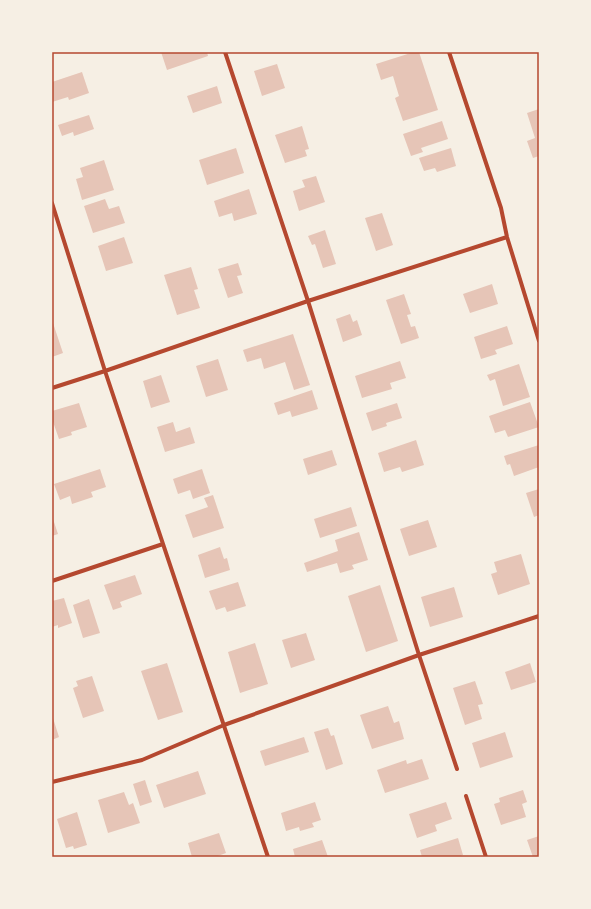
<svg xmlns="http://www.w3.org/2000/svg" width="591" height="909" font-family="'PT Sans',sans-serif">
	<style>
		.building { fill: #e6c5b7 }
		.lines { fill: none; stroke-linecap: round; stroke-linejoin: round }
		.minor { stroke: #b5482f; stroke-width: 4 }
		.neatline { fill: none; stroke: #b5482f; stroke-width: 1.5 }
	</style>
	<rect width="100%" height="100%" fill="#f6efe4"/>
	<!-- building -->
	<path class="building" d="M161,52H207L208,56L167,70Z
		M414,52H419L438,110L403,121L395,98L399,96L393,76L381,80L376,64Z
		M277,64L285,88L262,96L254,71Z
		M82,72L89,93L69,100L68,97L52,102V82Z
		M217,86L222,103L193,113L187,96Z
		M539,109V156L533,158L527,141L535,138L527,113Z
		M89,115L94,129L74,136L73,132L62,136L58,125Z
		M442,121L448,139L421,148L423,152L411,156L403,134Z
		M302,126L309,149L305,150L307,156L285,163L275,135Z
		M236,148L244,173L207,185L199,160Z
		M451,148L456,166L437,172L435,168L424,171L419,158Z
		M104,160L114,190L82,200L76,179L83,177L80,168Z
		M316,176L325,202L299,211L293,191L305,187L302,180Z
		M249,189L257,214L234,221L232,213L219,217L214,201Z
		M105,199L109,209L119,206L125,223L93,233L84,206Z
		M382,213L393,245L376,251L365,218Z
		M325,230L336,264L323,268L315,244L312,245L308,236Z
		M124,237L133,263L106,271L98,246Z
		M238,263L242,275L237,276L243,293L228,298L218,269Z
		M191,267L198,289L194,290L200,308L177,315L164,275Z
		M492,284L498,304L470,313L463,294Z
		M404,294L411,314L407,315L411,327L415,326L419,338L401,344L386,300Z
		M350,314L353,322L357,320L362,335L343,342L336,319Z
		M52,320L63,353L52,357Z
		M507,326L513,344L495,350L497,354L481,359L474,337Z
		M293,334L310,385L294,390L285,362L264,369L261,358L247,362L243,350Z
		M218,359L228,390L206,397L196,366Z
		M400,361L406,378L390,383L392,389L362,398L355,376Z
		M519,364L530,397L503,406L495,379L490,381L487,375Z
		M161,375L170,402L151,408L143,381Z
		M312,390L318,409L292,417L290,411L278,415L274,403Z
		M530,402L539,427L508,437L505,430L495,433L489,416Z
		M79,403L87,427L71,432L72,435L59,439L52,419V411Z
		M397,403L402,418L386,423L387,426L372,431L366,413Z
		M173,422L176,432L190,427L195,443L165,452L157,427Z
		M416,440L424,465L402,472L400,467L384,472L378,453Z
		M539,445V467L514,476L510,464L507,465L504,456Z
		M332,450L337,465L308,475L303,459Z
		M100,469L106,487L91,492L93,497L72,504L70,496L60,500L54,484Z
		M202,469L210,493L193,499L190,490L178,494L173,479Z
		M539,489V515L534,517L526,493Z
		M213,495L224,528L193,538L185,515L208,507L204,498Z
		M351,507L357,526L320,538L314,519Z
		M52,516L58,534L52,536Z
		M428,520L437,547L409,556L400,529Z
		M359,532L368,560L352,565L354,569L340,573L337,563L307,572L304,563L338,551L335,540Z
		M220,547L224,559L227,558L230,570L205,578L198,555Z
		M521,554L530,584L498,595L491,574L497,572L494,562Z
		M135,575L142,594L120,602L122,607L113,610L104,585Z
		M238,582L246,606L227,612L225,607L216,610L209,591Z
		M380,585L398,641L366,652L348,596Z
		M454,587L463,617L430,627L421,597Z
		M64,598L72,623L58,628V625L52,627V601Z
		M89,599L100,633L83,638L73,605Z
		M306,633L315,660L291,668L282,640Z
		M255,643L268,684L240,693L228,652Z
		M167,663L183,712L158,720L141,671Z
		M530,663L536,682L511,690L505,672Z
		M92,676L104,711L83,718L73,688L78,686L76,681Z
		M475,681L483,704L478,705L482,719L465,725L453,688Z
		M388,706L394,723L399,721L404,739L372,749L360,715Z
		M52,715L59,737L52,740Z
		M328,728L331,736L334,735L343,764L326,770L314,732Z
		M505,732L513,757L480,768L472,743Z
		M304,737L309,752L265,766L260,751Z
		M422,759L429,779L385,793L377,770L406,760L407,764Z
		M198,771L206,794L164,808L156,785Z
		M145,780L152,802L140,806L133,784Z
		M523,790L527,802L522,804L526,817L501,825L494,804L500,802L499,798Z
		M124,792L129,805L133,803L140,823L108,833L98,800Z
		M315,802L321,820L312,823L314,827L300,831L299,827L286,831L281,813Z
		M446,802L452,819L435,825L437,831L417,838L409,814Z
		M77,812L87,845L74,849L73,846L66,848L57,819Z
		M219,833L226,853L215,857H192L188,843Z
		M539,836V856L533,857L527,840Z
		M458,838L463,855L458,857H422L420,850Z
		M322,840L328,857H295L293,849Z"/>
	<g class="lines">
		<!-- minor -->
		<path class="minor" d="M225,52L308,301L419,655L457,769
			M449,52L501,208L507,237L539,341
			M52,203L105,371L268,857
			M52,388L105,371L308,301L507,237
			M52,581L163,544
			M52,782L142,760L224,725L419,655L539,616
			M466,796L486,857"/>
	</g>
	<!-- border -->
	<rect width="591" height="909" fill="none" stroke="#f6efe4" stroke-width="106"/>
	<rect x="53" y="53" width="485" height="803" class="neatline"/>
</svg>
